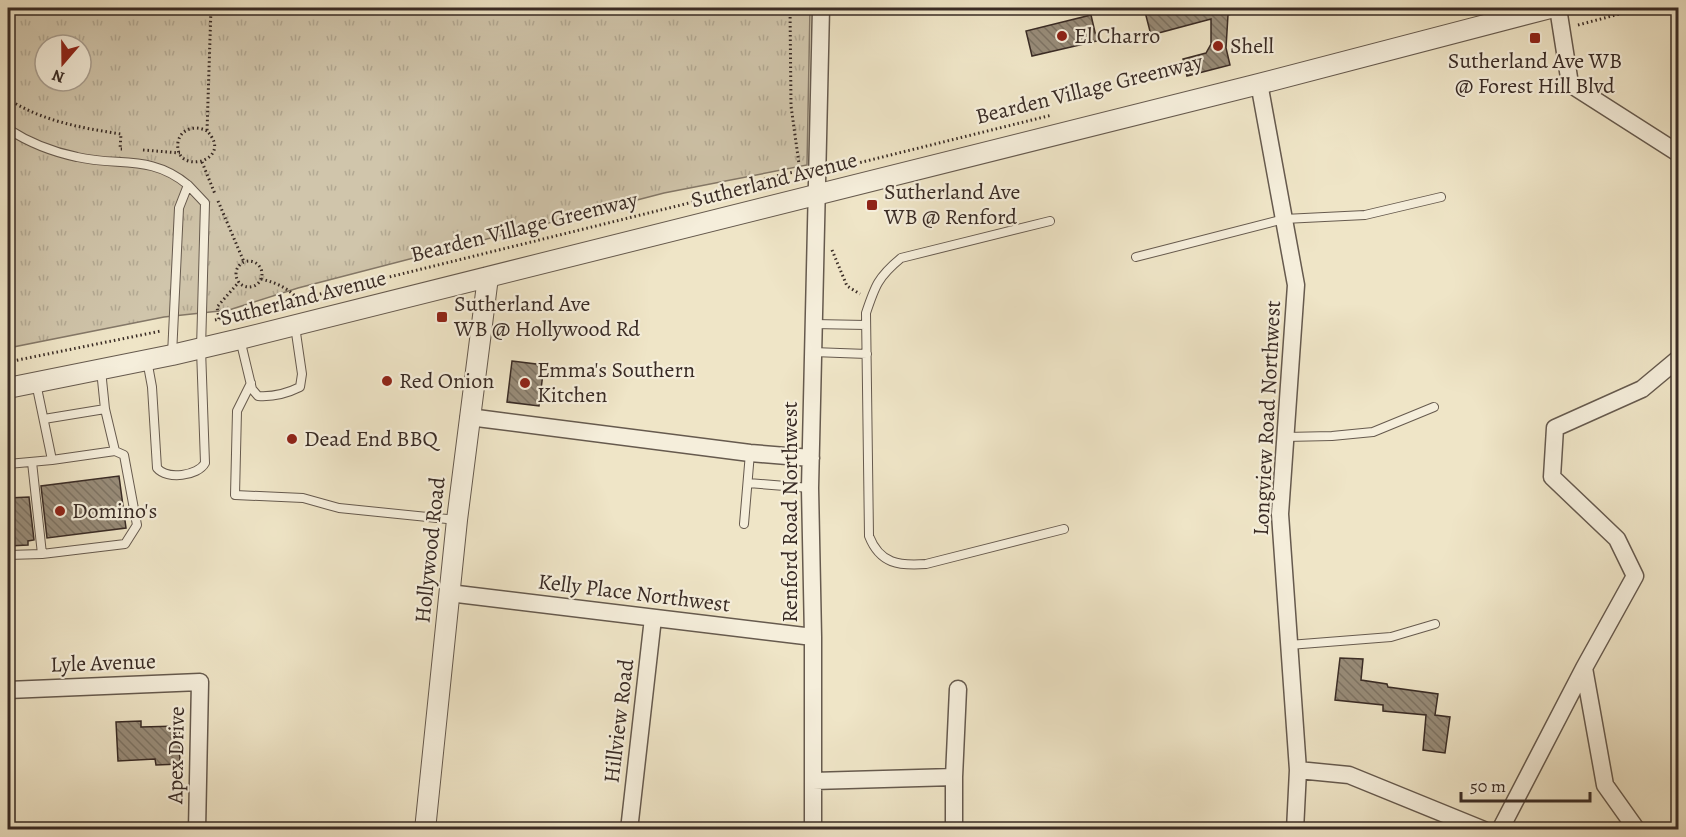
<svg xmlns="http://www.w3.org/2000/svg" width="1686" height="837" font-family="Alegreya,serif">
	<style>
		.park { fill: url(#park-tufts); stroke: #847868; stroke-width: 1.5; fill-rule: evenodd }
		.building { fill: url(#building-back-hatch); stroke: #392b25; stroke-width: 1.5 }
		.lines { fill: none; stroke-linecap: round; stroke-linejoin: round }
		.service-casing { stroke: #665a4e; stroke-width: 10 }
		.minor-casing { stroke: #665a4e; stroke-width: 19 }
		.tertiary-casing { stroke: #665a4e; stroke-width: 22 }
		.path { stroke: #392b25; stroke-width: 3; stroke-dasharray: 1.5 3; stroke-linecap: butt }
		.service { stroke: #f5eedb; stroke-width: 8 }
		.minor { stroke: #f5eedb; stroke-width: 16 }
		.tertiary { stroke: #f5eedb; stroke-width: 20 }
		.poi-dot { fill: #8f2418; stroke: #f5eedb; stroke-width: 2 }
		.labels { text-anchor: middle; dominant-baseline: central; stroke-width: 4.5; stroke-linejoin: round; paint-order: stroke }
		.poi-label { font-size: 22px; fill: #392b25; stroke: #f5eedb; text-anchor: start }
		.street-label { font-size: 22px; fill: #392b25; stroke: #f5eedb }
	</style>
	<defs>
		<pattern id="park-tufts" width="24" height="20" patternUnits="userSpaceOnUse" patternTransform="scale(1.5)"><rect width="24" height="20" fill="#d0c5ab"/><path d="M3 7l-1-3M5 7V3M7 7l1-3M15 17l-1-3M17 17v-4M19 17l1-3" fill="none" stroke="#b3a993"/></pattern>
		<pattern id="building-back-hatch" width="6" height="6" patternUnits="userSpaceOnUse" patternTransform="scale(1.5)"><rect width="6" height="6" fill="#988c79"/><path d="M-1 5l2 2M0 0l6 6M5-1l2 2" fill="none" stroke="#7d7363"/></pattern>
	</defs>
	<rect width="100%" height="100%" fill="#efe5c7"/>
	<filter id="stains"><feTurbulence type="fractalNoise" baseFrequency=".00333" numOctaves="4"/><feColorMatrix values="0 0 0 0 .2 0 0 0 0 .09 0 0 0 0 .02 0 0 0 .5 -.17"/></filter>
	<radialGradient id="worn" r=".72"><stop offset=".6" stop-color="#630" stop-opacity="0"/><stop offset="1" stop-color="#630" stop-opacity=".3"/></radialGradient>
	<!-- park -->
	<path class="park" d="M8,8H810L807,165L664,193L298,288L229,310L164,317L8,348ZM45,45H81V81H45Z"/>
	<!-- building -->
	<path class="building" d="M1144,8H1238L1239,12L1228,15L1226,48L1230,65L1187,76L1183,59L1206,53L1211,44V19L1151,35Z
		M1091,15L1097,41L1032,56L1026,31Z
		M512,361L544,365L539,406L507,402Z
		M119,476L126,528L47,538L41,486Z
		M29,497L34,540L28,541V545L8,546V498Z
		M1340,658L1363,659L1361,680L1387,684L1388,687L1438,694L1435,715L1450,717L1445,753L1423,750L1426,715L1383,711V705L1335,700Z
		M141,721V727L179,726L180,764L156,765L155,759L118,761L116,722Z"/>
	<g class="lines">
		<!-- service casing -->
		<g class="service-casing">
			<path id="service" d="M8,129C28,142 53,152 77,157C119,167 151,154 188,185L179,208L172,355
				M1050,221L901,258C878,277 875,286 866,313L869,536C880,564 899,566 926,564L1064,529
				M1136,257L1284,219L1365,215L1441,197
				M814,324L866,325
				M240,339L252,389L258,396C273,397 288,393 300,387L302,374L295,326
				M813,352L867,354
				M147,360L152,387L157,468C167,480 198,476 205,463L201,349L205,203L188,185
				M36,383L52,460L115,451L105,409L101,370
				M251,383L237,411L235,495L303,498L339,508L457,520
				M44,419L105,409
				M1285,437L1332,436L1373,432L1434,407
				M32,462L42,554
				M8,464L52,460
				M748,483L810,488
				M744,524L750,453
				M8,555L42,554L125,544L137,525L124,455L115,451
				M1289,645L1391,637L1435,624"/>
		</g>
		<!-- minor casing -->
		<g class="minor-casing">
			<path id="minor" d="M1558,8L1570,84L1678,153
				M1259,83L1296,285L1280,514L1298,770L1295,830
				M469,417L750,453L811,458
				M449,593L813,637
				M1584,668L1605,785L1637,830
				M8,690L200,682L197,830
				M1298,770L1349,775L1484,830
				M813,781L954,777
				M629,830L653,618
				M813,830V637L810,488L821,8
				M954,830V777L958,689
				M1500,830L1584,668L1635,576L1617,539L1552,477L1555,428L1642,389L1678,359"/>
		</g>
		<!-- tertiary casing -->
		<g class="tertiary-casing">
			<path id="tertiary" d="M8,388L172,355L240,339L1251,86L1550,8
				M425,830L457,520L488,277"/>
		</g>
		<!-- path -->
		<path class="path" d="M790,8L791,106L799,164
			M1578,25L1642,8
			M8,99C42,121 81,128 121,134L120,149H122
			M207,131C196,125 181,128 178,142C173,177 236,161 207,131L211,8
			M143,150L180,153
			M202,162L215,194
			M834,169L1052,115
			M218,201L244,262
			M832,250L847,286L860,294
			M236 274a13 13 0 1 1 26 0a13 13 0 1 1-26 0Z
			M261,279C277,283 288,288 299,300
			M219,319L217,307L239,282
			M215,320L681,205C722,195 760,177 801,171
			M8,362L161,331"/>
		<!-- service -->
		<use href="#service" class="service"/>
		<!-- minor -->
		<use href="#minor" class="minor"/>
		<!-- tertiary -->
		<use href="#tertiary" class="tertiary"/>
	</g>
	<!-- markers -->
	<g class="poi-dot">
		<circle cx="1062" cy="36" r="6"/>
		<rect x="1529" y="32" width="12" height="12" rx="3"/>
		<circle cx="1218" cy="46" r="6"/>
		<rect x="866" y="199" width="12" height="12" rx="3"/>
		<rect x="436" y="311" width="12" height="12" rx="3"/>
		<circle cx="387" cy="381" r="6"/>
		<circle cx="525" cy="383" r="6"/>
		<circle cx="292" cy="439" r="6"/>
		<circle cx="60" cy="511" r="6"/>
	</g>
	<g class="labels">
		<!-- poi labels -->
		<g class="poi-label">
			<text x="1074" y="36">El Charro</text>
			<text x="1230" y="46">Shell</text>
			<text x="1535" y="61" text-anchor="middle">Sutherland Ave WB<tspan x="1535" dy="25">@ Forest Hill Blvd</tspan></text>
			<text x="884" y="192">Sutherland Ave<tspan x="884" dy="25">WB @ Renford</tspan></text>
			<text x="454" y="304">Sutherland Ave<tspan x="454" dy="25">WB @ Hollywood Rd</tspan></text>
			<text x="537" y="370">Emma's Southern<tspan x="537" dy="25">Kitchen</tspan></text>
			<text x="399" y="381">Red Onion</text>
			<text x="304" y="439">Dead End BBQ</text>
			<text x="72" y="511">Domino's</text>
		</g>
		<!-- street labels -->
		<g class="street-label">
			<text transform="translate(1089 89) rotate(-14)">Bearden Village Greenway</text>
			<text transform="translate(774 180) rotate(-14)">Sutherland Avenue</text>
			<text transform="translate(524 227) rotate(-14)">Bearden Village Greenway</text>
			<text transform="translate(303 298) rotate(-14)">Sutherland Avenue</text>
			<text transform="translate(1267 418) rotate(-87)">Longview Road Northwest</text>
			<text transform="translate(790 512) rotate(-90)">Renford Road Northwest</text>
			<text transform="translate(430 550) rotate(-84)">Hollywood Road</text>
			<text transform="translate(634 593) rotate(7)">Kelly Place Northwest</text>
			<text transform="translate(103 663) rotate(-2)">Lyle Avenue</text>
			<text transform="translate(619 721) rotate(-83)">Hillview Road</text>
			<text transform="translate(176 755) rotate(-89)">Apex Drive</text>
		</g>
	</g>
	<!-- margin -->
	<rect width="1686" height="837" fill="none" stroke="#efe5c7" stroke-width="30"/>
	<rect x="9" y="9" width="1668" height="819" fill="none" stroke="#392b25" stroke-width="3"/>
	<rect x="15" y="15" width="1656" height="807" fill="none" stroke="#392b25" stroke-width="1.5"/>
	<!-- north arrow -->
	<g transform="translate(63 63) rotate(200)"><circle r="28" fill="#f5eedb" stroke="#aaa092" stroke-width="1.5"/>
	<path d="M0-4.5L10 22L0 15L-10 22Z" fill="#8f2418"/>
	<text y="-9" font-size="16" font-weight="bold" text-anchor="middle" fill="#392b25">N</text>
	</g>
	<!-- scale -->
	<path d="M1461 792v9h129v-9" fill="none" stroke="#392b25" stroke-width="3"/>
	<text x="1470" y="792" font-size="18" fill="#392b25" stroke="#f5eedb" stroke-width="4.5" paint-order="stroke">50 m</text>
	<rect width="100%" height="100%" filter="url(#stains)"/>
	<rect width="100%" height="100%" fill="url(#worn)"/>
</svg>
